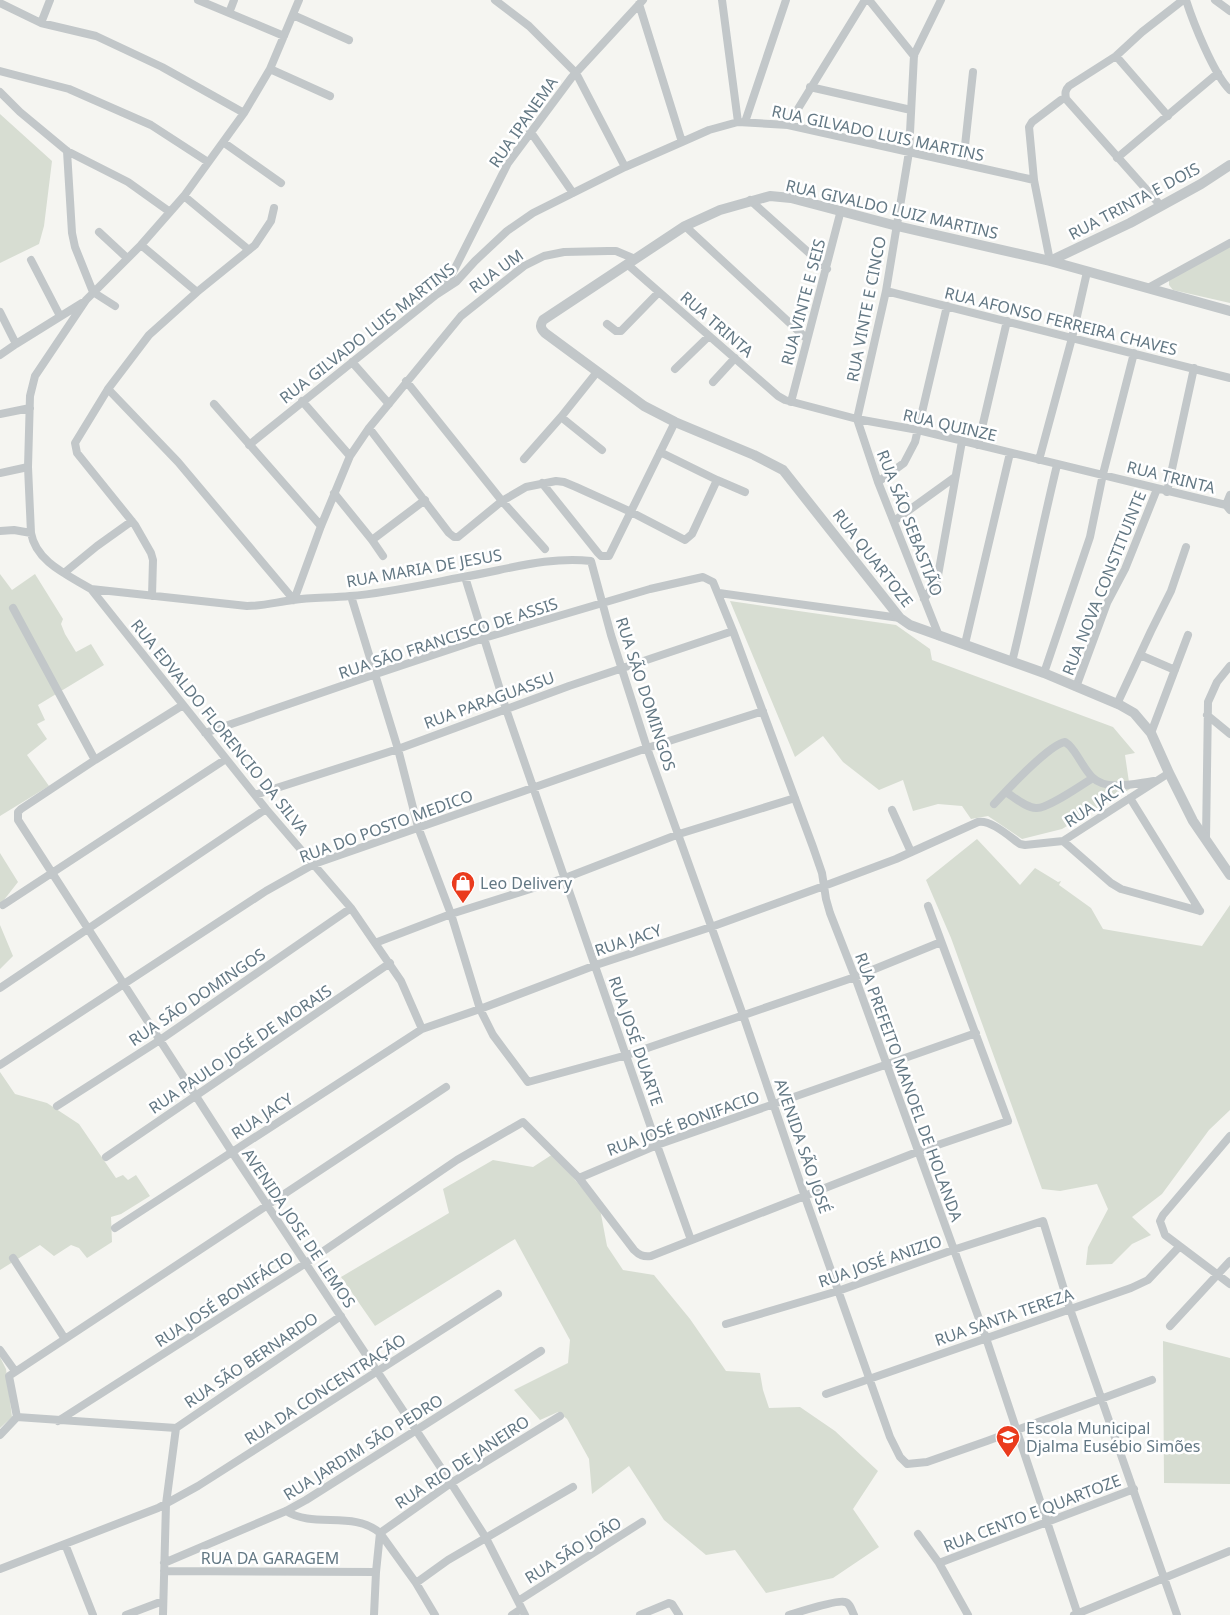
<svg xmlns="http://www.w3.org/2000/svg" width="1230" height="1615" font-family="'Noto Sans',sans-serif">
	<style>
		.green { fill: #d7ddd2 }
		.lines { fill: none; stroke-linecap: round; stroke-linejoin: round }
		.minor { stroke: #c2c7c9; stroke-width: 8 }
		.tertiary { stroke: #c2c7c9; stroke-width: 10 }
		.labels { text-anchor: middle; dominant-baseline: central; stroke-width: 5; stroke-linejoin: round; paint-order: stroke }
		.street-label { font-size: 16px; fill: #637884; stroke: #fff }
		.poi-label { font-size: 16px; fill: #637884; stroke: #fff; text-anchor: start }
	</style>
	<rect width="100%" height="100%" fill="#f5f5f1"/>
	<!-- green -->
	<path class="green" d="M0,114L52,161L44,226L39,244L0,263Z
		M1230,246V303L1173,290L1169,285V279Z
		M0,574L12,590L35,574L63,619L61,624L65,634L76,652L91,644L104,665L38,705L45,720L37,724L47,739L27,755L49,786L0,816Z
		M730,601L896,625L930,649L932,660L1113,727L1135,753L1125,755L1130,789L1062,829L1022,839L988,816L971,819L962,806L938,804L913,811L903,780L879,790L843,762L823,736L795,757Z
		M977,839L1020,885L1035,868L1058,882L1061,881L1059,885L1091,908L1103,929L1202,946L1230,905V1110L1209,1130L1162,1194L1132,1217L1151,1235L1132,1244L1112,1264L1086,1265L1088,1247L1108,1209L1097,1184L1060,1191L1042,1189L951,938L926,880Z
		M0,853L18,882L0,905Z
		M0,925L13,956L0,969Z
		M0,1072L15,1094L47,1103L79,1124L116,1178L123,1175L128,1180L136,1175L150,1196L121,1214L111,1217L112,1242L87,1258L79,1248L71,1245L54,1256L40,1245L0,1270Z
		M553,1154L600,1209L607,1246L623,1270L654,1275L690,1319L726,1371L760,1373L763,1390L769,1408L800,1407L835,1431L878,1471L853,1509L879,1547L833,1578L766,1593L735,1550L706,1555L664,1520L629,1466L592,1494L589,1459L567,1419L558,1412L540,1420L514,1390L568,1363L570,1340L515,1239L375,1326L341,1277L449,1213L443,1189L493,1160L533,1167Z
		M1163,1341L1230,1358V1484L1164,1483Z
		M0,1357L6,1369L12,1417L0,1428Z"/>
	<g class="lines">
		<!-- minor -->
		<path class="minor" d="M198,0L284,36
			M299,0L270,69L244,113L184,196L141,245L86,300L35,376L30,396L28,467L31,533C36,562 68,575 91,589L266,809L351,908L401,981L422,1029
			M495,0L529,26L576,73L625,167
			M722,0L738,122
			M869,0L914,56
			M1186,0C1193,22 1214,75 1230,90
			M1215,0L1230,11
			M0,3L41,23L96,36L162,67L244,113
			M639,4L682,142
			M229,13L234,0
			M293,15L349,40
			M41,23L50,0
			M1116,56L1168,116
			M270,69L330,96
			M0,71L69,89L151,125L208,162
			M810,87L911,110
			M0,92L20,112L67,151L128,182L170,212
			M745,122L786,0
			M788,125L865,0
			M530,131L573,193
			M223,142L281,183
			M67,151L72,233L75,247L93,292L115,306
			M1117,158L1218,73
			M963,164L973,72
			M184,196L249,250
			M750,200L827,269
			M1161,206L1066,99C1065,93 1065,90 1069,86L1116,56L1142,32L1183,0
			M685,226L807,339
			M99,232L127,258
			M141,245L197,292
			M31,260L60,316
			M1050,261L1034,180L1029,127L1032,122L1061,100
			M627,264L778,396L785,400L857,419L918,430L1226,505L1230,510
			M1148,288L1230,243
			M441,290L451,276L508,163L572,77L643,0
			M886,291L1230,378
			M0,312L16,344
			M607,324L616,331H621L659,292
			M0,355L16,344L82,303
			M352,362L389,404
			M675,369L709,336
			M406,381L502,501L545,549
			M713,382L735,358
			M108,389L178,462L294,600
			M302,401L350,456
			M791,402L841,210
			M214,404L321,526
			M0,414L30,408
			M561,417L602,450
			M369,428L449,533L454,537H458L502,501L526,487L556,481L564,482L576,487L631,512L685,540L692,534L717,480L660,452
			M249,445L436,295L456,282L475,261L507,231L533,213L625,167L682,142L709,130L738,122L788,125L1034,180
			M978,445L1007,321
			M524,459L561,417L597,372
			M1039,460L1072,338L1087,272
			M0,473L28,467
			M717,480L745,492
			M878,482L904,463L915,442L947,306
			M542,483L598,553L601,556H609L675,422
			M1167,492L1194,368
			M334,493L372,540L383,556
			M1226,505L1230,495
			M894,521L955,477
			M0,531L14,530L31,533
			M372,540L425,500
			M64,573L97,546L132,521
			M465,577L506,709L657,1145L691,1240
			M91,589L247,606C263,606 277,602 293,600C311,597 331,598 350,596C388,593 426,584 463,577C506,570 548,556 591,561L611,635L647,748L743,1015L805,1197L890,1437L900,1457L907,1464L927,1462L987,1441L1152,1380
			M719,593L900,618
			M152,596L153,560L151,553L135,525L77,453L75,443L108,389L149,335L197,292L255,245L271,221L274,208
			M351,596L398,749L418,827L451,914L480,1009L493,1035L528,1082L627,1055L855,977L941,942
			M924,599L937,581L962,441
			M294,600L321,526L350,456L369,428L461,316L524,266L544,256L564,252L608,251H616L635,259
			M13,608L95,760
			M939,636L878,482L857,419L886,291L909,152L914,55L941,0
			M965,644L1010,453
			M1140,655L1175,670
			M1012,662C1028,597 1041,531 1057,465
			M1044,673L1090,537L1103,474L1134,353
			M1076,687L1107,603L1125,569L1157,489
			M1117,704L1151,631L1171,591L1186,547
			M183,705L95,760L21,809L18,812V820L232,1152L451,1483L486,1538L525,1615
			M1207,715L1230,734
			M205,733L376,674L484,638L650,589L703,577L713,582L733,631L813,847L822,873L826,899L830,913L855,977L986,1338L1078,1615
			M1151,733L1188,635
			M1006,792C1014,797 1027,809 1037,808C1049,808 1081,785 1093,778
			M255,795L398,749L569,686L733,631
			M1130,798L1200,911
			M994,804C1006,791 1050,744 1065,742L1069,745C1078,754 1083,768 1092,777C1107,792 1136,783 1154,781
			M892,810L911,852
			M1206,839L1208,702L1217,682L1230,666
			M1063,841L1111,883L1121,889L1200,911
			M3,905L226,759
			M375,943L451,914L565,878L679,834L795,798
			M0,988L266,809
			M0,1065L266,891L314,864L647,748L763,711
			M57,1106L160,1040L351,908
			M1230,1136L1163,1215L1160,1221L1165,1235L1230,1284
			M106,1157L390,963
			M579,1178L657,1145L976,1033
			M115,1228L422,1029L480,1009L596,965L711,927L824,886L896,859L978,822C990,819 1010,837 1020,844L1025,845L1063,841L1169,773
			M13,1258L65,1339
			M726,1324L838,1291L953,1250L1043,1221L1070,1309L1177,1615
			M1170,1326L1230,1261
			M0,1350L15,1371
			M826,1394L1131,1288L1148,1280L1179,1247
			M17,1417L9,1376L446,1087
			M17,1417L176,1428
			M58,1421L306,1263L457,1160L523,1122L579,1178L634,1250C639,1255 643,1257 651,1256L917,1152L1008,1121L928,906
			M176,1428L341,1316
			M0,1435L17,1417
			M286,1511C314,1529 353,1510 380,1533L416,1583L435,1615
			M380,1533L451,1483L560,1416
			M918,1534L939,1563L968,1615
			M65,1544L93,1615
			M164,1563L286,1511L306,1500L541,1351
			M939,1563L1134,1489
			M0,1569L158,1508L198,1486L498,1294
			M164,1571L376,1572
			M416,1583L448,1560L573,1487
			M518,1601L642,1522
			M126,1615L163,1601
			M163,1615L166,1504L176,1428
			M374,1615L376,1572L380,1533
			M512,1615L521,1609
			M640,1615L669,1603L672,1604L679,1615
			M789,1615C799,1612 838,1599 845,1602C850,1603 852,1611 854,1615
			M1074,1615L1230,1551"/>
		<!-- tertiary -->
		<path class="tertiary" d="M1050,261L1130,223L1201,184L1230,165
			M1230,311L1050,261L897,226L791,198L770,196L720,210L685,226L543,320C540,325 540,328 545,333L644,406L675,422L754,455L783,470L900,618L910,625L1044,673L1120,705L1134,713L1151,733L1169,773L1193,821L1230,875"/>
	</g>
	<!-- icons -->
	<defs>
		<g id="shop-pin" transform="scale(1.25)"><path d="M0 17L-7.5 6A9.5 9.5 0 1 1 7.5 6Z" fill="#ea3b1d" stroke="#fff"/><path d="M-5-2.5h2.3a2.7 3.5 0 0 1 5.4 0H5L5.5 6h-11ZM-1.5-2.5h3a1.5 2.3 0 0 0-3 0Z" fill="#fff"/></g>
		<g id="school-pin" transform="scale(1.25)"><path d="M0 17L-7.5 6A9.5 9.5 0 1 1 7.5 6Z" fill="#ea3b1d" stroke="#fff"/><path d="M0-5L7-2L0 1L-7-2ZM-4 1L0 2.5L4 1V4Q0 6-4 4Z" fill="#fff"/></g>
	</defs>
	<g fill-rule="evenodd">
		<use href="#shop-pin" x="463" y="883"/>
		<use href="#school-pin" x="1008" y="1437"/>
	</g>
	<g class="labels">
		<!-- street labels -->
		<g class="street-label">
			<text transform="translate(523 122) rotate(-55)">RUA IPANEMA</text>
			<text transform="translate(878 133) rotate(12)">RUA GILVADO LUIS MARTINS</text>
			<text transform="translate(1134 201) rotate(-28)">RUA TRINTA E DOIS</text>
			<text transform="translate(892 209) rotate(13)">RUA GIVALDO LUIZ MARTINS</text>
			<text transform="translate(496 271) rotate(-36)">RUA UM</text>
			<text transform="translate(803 302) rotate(-75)">RUA VINTE E SEIS</text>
			<text transform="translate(866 309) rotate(-79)">RUA VINTE E CINCO</text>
			<text transform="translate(1061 321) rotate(14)">RUA AFONSO FERREIRA CHAVES</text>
			<text transform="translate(717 324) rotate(41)">RUA TRINTA</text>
			<text transform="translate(367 333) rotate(-38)">RUA GILVADO LUIS MARTINS</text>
			<text transform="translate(950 425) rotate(13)">RUA QUINZE</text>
			<text transform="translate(1171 477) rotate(14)">RUA TRINTA</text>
			<text transform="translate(910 523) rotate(69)">RUA SÃO SEBASTIÃO</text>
			<text transform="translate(873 558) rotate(52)">RUA QUARTOZE</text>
			<text transform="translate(424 568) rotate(-10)">RUA MARIA DE JESUS</text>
			<text transform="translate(1104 583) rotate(-68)">RUA NOVA CONSTITUINTE</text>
			<text transform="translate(448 638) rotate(-18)">RUA SÃO FRANCISCO DE ASSIS</text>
			<text transform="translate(646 694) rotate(72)">RUA SÃO DOMINGOS</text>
			<text transform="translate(489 700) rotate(-20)">RUA PARAGUASSU</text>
			<text transform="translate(220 727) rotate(51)">RUA EDVALDO FLORENCIO DA SILVA</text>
			<text transform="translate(1095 804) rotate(-33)">RUA JACY</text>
			<text transform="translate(386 826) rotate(-20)">RUA DO POSTO MEDICO</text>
			<text transform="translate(628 940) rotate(-18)">RUA JACY</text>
			<text transform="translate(197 997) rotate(-34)">RUA SÃO DOMINGOS</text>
			<text transform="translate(636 1041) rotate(71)">RUA JOSÉ DUARTE</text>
			<text transform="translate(240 1049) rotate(-34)">RUA PAULO JOSÉ DE MORAIS</text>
			<text transform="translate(909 1087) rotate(70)">RUA PREFEITO MANOEL DE HOLANDA</text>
			<text transform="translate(262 1116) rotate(-33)">RUA JACY</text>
			<text transform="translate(683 1123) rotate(-20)">RUA JOSÉ BONIFACIO</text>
			<text transform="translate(803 1146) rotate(71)">AVENIDA SÃO JOSÉ</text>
			<text transform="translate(299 1228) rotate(56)">AVENIDA JOSE DE LEMOS</text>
			<text transform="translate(880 1261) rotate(-19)">RUA JOSÉ ANIZIO</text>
			<text transform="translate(224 1299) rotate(-33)">RUA JOSÉ BONIFÁCIO</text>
			<text transform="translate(1004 1317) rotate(-19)">RUA SANTA TEREZA</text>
			<text transform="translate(251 1360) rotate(-34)">RUA SÃO BERNARDO</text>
			<text transform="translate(325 1389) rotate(-33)">RUA DA CONCENTRAÇÃO</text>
			<text transform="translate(363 1447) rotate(-32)">RUA JARDIM SÃO PEDRO</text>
			<text transform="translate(462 1462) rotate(-33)">RUA RIO DE JANEIRO</text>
			<text transform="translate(1032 1513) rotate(-21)">RUA CENTO E QUARTOZE</text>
			<text transform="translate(573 1550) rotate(-32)">RUA SÃO JOÃO</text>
			<text x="270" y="1558">RUA DA GARAGEM</text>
		</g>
		<!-- poi labels -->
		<g class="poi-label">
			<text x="480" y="883">Leo Delivery</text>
			<text x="1026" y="1428">Escola Municipal<tspan x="1026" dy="18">Djalma Eusébio Simões</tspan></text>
		</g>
	</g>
</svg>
